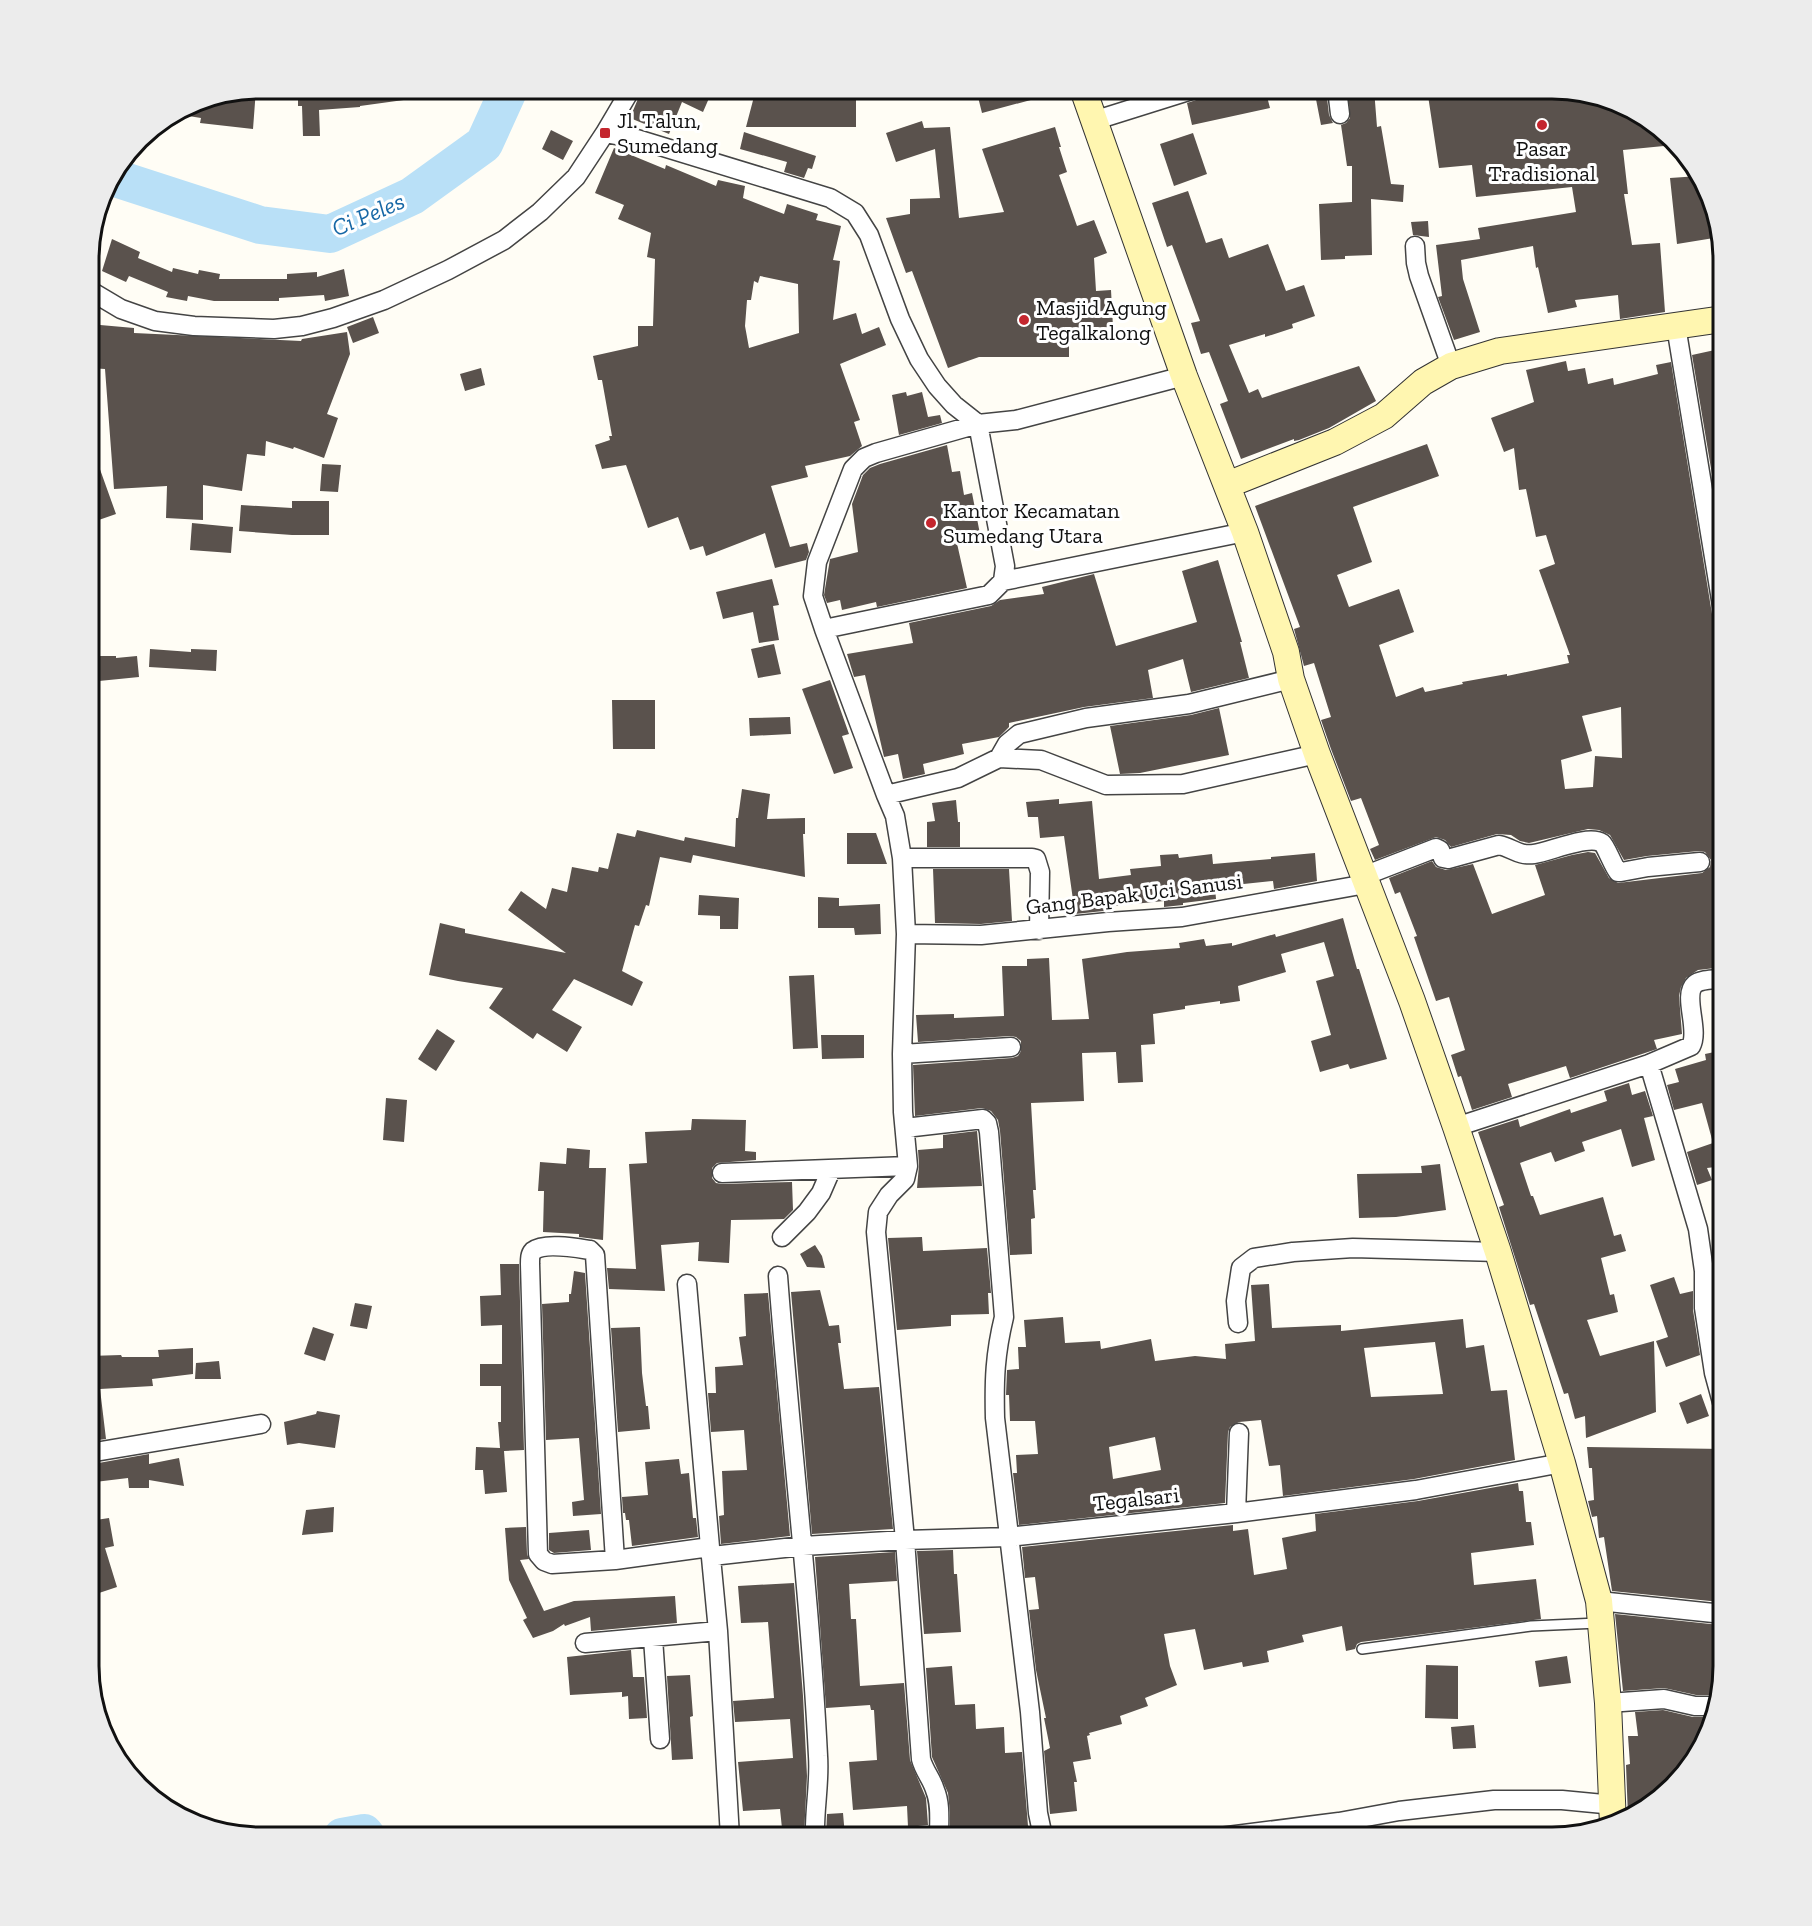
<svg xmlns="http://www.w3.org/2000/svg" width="1812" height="1926" font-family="'Zilla Slab',serif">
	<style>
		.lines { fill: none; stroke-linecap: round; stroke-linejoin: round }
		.river { stroke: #b9e0f7; stroke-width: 38 }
		.building { fill: #5a524d; fill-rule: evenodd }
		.lane-casing { stroke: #444; stroke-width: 12 }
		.street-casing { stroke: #444; stroke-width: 21 }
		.secondary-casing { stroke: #333; stroke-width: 28 }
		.lane { stroke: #fff; stroke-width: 9 }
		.street { stroke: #fff; stroke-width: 18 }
		.secondary { stroke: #fff6b0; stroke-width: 26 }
		.poi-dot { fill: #c4262e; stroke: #fff; stroke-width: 2 }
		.labels { text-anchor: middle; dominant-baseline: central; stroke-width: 6; stroke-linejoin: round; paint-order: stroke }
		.poi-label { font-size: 22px; fill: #111; stroke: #fff; text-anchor: start }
		.street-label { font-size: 22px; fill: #111; stroke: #fff }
		.water-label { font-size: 24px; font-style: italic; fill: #1768a6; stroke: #fff }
		.rim { fill: none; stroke: #111; stroke-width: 3 }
	</style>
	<rect width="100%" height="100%" fill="#fffdf5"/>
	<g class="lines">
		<!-- river -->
		<path class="river" d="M112,177L260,225L330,234L412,196L484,144L509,89
			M342,1837L364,1833L367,1837"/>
	</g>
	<!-- building -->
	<path class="building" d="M256,89L253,129L200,123L201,118L176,114L195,101Z
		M298,89H410L411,99L360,106V107L319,110L320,136H303L302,106H298Z
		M642,89H713L703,112L682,102L669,134L630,118Z
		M756,89H779L813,97V89H856V127H746Z
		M996,89H1053V94L982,113L977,93Z
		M1214,89H1265L1270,108L1192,125L1187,103L1199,99L1204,96L1206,91Z
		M1314,89H1326L1329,115L1333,123L1321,125Z
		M1348,89H1374L1377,127L1381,126L1391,184L1404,185L1403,202L1371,199L1372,255L1345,256V259L1321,260L1319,204L1352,202V166H1347L1341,125L1346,123L1350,118Z
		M1427,89H1563L1628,106L1674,145L1623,150L1628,194H1624L1632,245L1660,243L1665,312L1620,319L1618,295L1575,300L1577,307L1548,313L1538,267L1536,268L1533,246L1461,260L1463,279L1480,332L1454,340L1438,297L1442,296L1436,245L1480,239L1478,228L1576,212L1572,187L1476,197L1472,165L1439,168Z
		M922,121L924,128L950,127L959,218L1004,212L982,149L1055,127L1061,147H1059L1067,172L1059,175L1077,226L1094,220L1107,253L1094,258L1096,291L1111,290L1113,327L1069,329V357H979L948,368L912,271L906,273L886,218L910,214V199L940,198L935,149L896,162L886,133Z
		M551,130L573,141L563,160L542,149Z
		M744,132L816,156L812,169L808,168L804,178L784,172L787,162L740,149Z
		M1193,133L1207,174L1174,186L1160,144Z
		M614,148L665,169L666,165L716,186L718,180L745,186L743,198L784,214L787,204L818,214L816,220L841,226L833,260L840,261L833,320L856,313L862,334L879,327L886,345L840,364L860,420L854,422L862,446L850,456L805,466L808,477L771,486L790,547L807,543L809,552L806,560L775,568L765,533L706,556L703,546L690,550L678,517L648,528L626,465L602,469L595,445L610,440L609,436H612L602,380H598L593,356L638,346V326H653L655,259L647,257L651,233L618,219L624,205L595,193ZM760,276L798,284L799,333L749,348L745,326L747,300H751L754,281L758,283Z
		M1699,176L1714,205L1720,237L1677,244L1670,178Z
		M1188,191L1206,243L1222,238L1229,258L1268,244L1286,291L1304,285L1315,316L1292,324L1293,328L1265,337V334L1229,345L1249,393L1258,389L1262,398L1359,366L1376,401L1329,428L1299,440L1294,441V439L1241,459L1220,404L1228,401L1209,352L1201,354L1191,323L1200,321L1172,245L1167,247L1152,203Z
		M1428,221L1429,237L1413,235L1411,222Z
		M112,239L140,252L138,258L172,272L173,268L198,274L199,270L220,274L219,279H287V274L317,272V277L344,269L349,296L325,301L324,295L279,298V301H214L188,296L187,301L166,297L168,292L129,276L126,282L102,271Z
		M373,317L379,333L353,343L347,327Z
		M89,324L134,328V333L301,341L302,339L347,332L350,354L327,414L338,418L324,458L294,447L293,449L266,441L265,456L247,454L242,491L203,485V520L166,518L167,486L114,489L105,369L89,368Z
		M1724,348V546L1692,355Z
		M1566,361L1568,371L1585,368L1588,384L1613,378L1614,385L1658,374L1656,365L1671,362L1712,614L1721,655L1717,656L1724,681V692L1719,694L1724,711V967L1698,970L1686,978L1681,987L1679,996L1682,1034L1654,1040L1657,1049L1570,1078L1566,1066L1508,1084L1512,1097L1472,1110L1461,1076L1458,1077L1451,1055L1465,1050L1449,997L1436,1001L1414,937L1417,936L1400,892L1395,894L1389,878L1432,861L1436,867L1446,870L1473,864L1492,914L1545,895L1535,865L1572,855L1588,852L1595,853L1609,878L1618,883L1702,873L1710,867L1711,860L1705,852L1699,851L1647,856L1624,860L1610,835L1599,830L1588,829L1529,843L1520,841L1511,835L1497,834L1451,847L1445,840L1436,837L1375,860L1370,849L1379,845L1361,798L1351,801L1331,749L1321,720L1331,717L1314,663L1304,666L1294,629L1300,627L1255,506L1427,444L1439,476L1353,507L1372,562L1337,575L1349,607L1399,589L1414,632L1379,645L1396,697L1423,687L1425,692L1463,684L1462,682L1507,674V676L1569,663L1567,655H1570L1539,570L1555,564L1546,535L1536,537L1526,489L1519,490L1514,448L1504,452L1491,418L1534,402L1526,370ZM1621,707L1622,758L1595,756L1593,787L1565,789L1561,760L1592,751L1582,716Z
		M481,368L485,385L465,391L460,374Z
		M906,392L907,396L922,392L928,417L940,415L942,423L899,435L892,395Z
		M947,445L952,472L960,471L964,495L972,493L980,534L956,539L967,588L877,607L876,602L842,610L840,600L827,603L824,595L830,559L858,552L852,504L863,475L870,468L880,464Z
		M89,447H92L116,514L93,522L89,512Z
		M322,464L341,465L338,492L320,491Z
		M292,501H329V535H292L239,531L241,505L292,508Z
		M192,523L233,527L231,553L190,550Z
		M1218,560L1242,642H1240L1249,678L1191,692L1183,659L1148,670L1153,698L1084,707L1009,723V727L999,737L962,744L964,754L923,764L925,774L903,779L898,754L884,757L865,675L854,677L847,654L913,643L909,623L991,606L1000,600L1044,594L1042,587L1094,574L1116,646L1197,622L1182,571Z
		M772,579L779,605L773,606L779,640L759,643L753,612L723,619L716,592Z
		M774,644L781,674L758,678L751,649Z
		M150,649L191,652V649L217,650L216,671L149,667Z
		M98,656H116V658L137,656L139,677L99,681Z
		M830,680L849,734L842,736L853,768L834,774L802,689Z
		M612,700H655V749H613Z
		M1219,708L1229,755L1140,773L1120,774L1110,726L1191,715Z
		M790,717L791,734L750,736L749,718Z
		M742,789L770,794L767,819L805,818V834H803L805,877L693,855L691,863L660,857L649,906L646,905L639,926L635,925L622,971L643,982L632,1006L574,979L552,1010L582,1027L567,1052L537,1033L533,1039L489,1008L503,988L458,981L429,975L440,923L465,929V933L566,953L508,910L521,891L546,909L552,888L567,892L572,867L598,872L599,867L608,869L617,833L635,837L637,830L684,841L685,837L735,847L736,818H738Z
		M1059,799V804L1092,801L1099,879L1131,875L1130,869L1161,866L1160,855L1178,854L1179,858L1212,854L1213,864L1271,859V857L1315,853L1317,881L1274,889L1273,881L1215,887L1216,899L1183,903V905L1164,907V901L1113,906V910L1075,914L1064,836L1040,838L1038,817H1028L1026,802Z
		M956,800L958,822H960V847H927V822L935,821L932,803Z
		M847,833H876L887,864H847Z
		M933,869H1009L1012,921L981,924L935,923Z
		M699,895L739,898L738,929H720V916L698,915Z
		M818,897L839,898V906L880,904L881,934L855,935L854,928H818Z
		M1343,918L1357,969H1359L1387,1059L1350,1069L1348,1064L1320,1072L1311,1041L1331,1035L1316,981L1334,976L1324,942L1281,954L1286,972L1238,986L1240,1001L1220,1004V1001L1185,1006V1009L1153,1014L1155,1044L1141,1045L1143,1082L1118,1083L1116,1052L1082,1053L1084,1101L1031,1103L1036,1190H1033L1035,1218L1031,1219L1032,1254L1010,1255L1000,1131L998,1120L991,1111L982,1108L915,1116L913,1065L1012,1058L1018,1056L1021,1051V1041L1016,1037L1010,1036L918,1042L916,1015L954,1014V1018L1004,1016L1002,966H1027V959L1049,958L1052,1020L1089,1019L1082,959L1127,952L1180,948L1179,943L1204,939L1206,946L1232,943V946L1275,934L1276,937Z
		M814,975L818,1048L793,1049L789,976Z
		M437,1029L455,1041L436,1071L418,1059Z
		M821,1035H864V1058L822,1059Z
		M1724,1050V1166L1707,1168L1712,1180L1697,1185L1687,1152L1713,1143L1702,1103L1674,1110L1667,1085L1679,1082L1675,1069L1706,1060L1705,1054Z
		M1629,1083L1632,1095L1645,1091L1653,1116L1644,1118L1655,1160L1632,1167L1621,1129L1582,1142L1585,1151L1555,1162L1551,1152L1520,1163L1531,1196H1533L1540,1215L1603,1197L1614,1236L1621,1234L1626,1251L1601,1258L1610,1295L1614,1294L1618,1312L1587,1320L1600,1356L1654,1341L1656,1412L1586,1438L1585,1416L1575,1419L1568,1393L1564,1394L1534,1304L1530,1305L1499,1207L1504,1205L1478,1132L1518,1119L1520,1127L1570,1109L1571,1113L1607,1101L1604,1091Z
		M386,1098L407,1100L404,1142L383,1140Z
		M692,1119L746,1120L745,1151L756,1152V1160L717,1163L712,1168V1178L716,1183L722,1184L792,1182L793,1210L784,1219L731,1220L729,1263L698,1261L699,1242L661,1245L665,1291L609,1289L607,1268L636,1269L629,1164L647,1163L645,1132L691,1130Z
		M977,1131L982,1186L917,1188L919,1165L918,1150L943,1148V1135Z
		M567,1148L590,1150L589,1168H606L603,1240L579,1237V1234L543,1232L544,1191H538L540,1162L566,1164Z
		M1440,1164L1446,1210L1396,1217L1359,1218L1357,1174L1422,1173L1421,1166Z
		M922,1237L923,1251L987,1248L991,1293H988L989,1314L951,1315V1326L897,1330L888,1238Z
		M815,1245L822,1256L825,1268L807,1267L800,1254Z
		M500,1264H519L524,1450L504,1451L507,1492L485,1494L483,1470H475L476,1447L500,1448L498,1422H501V1386H480V1364H502V1325L481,1326L480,1296L501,1295Z
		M574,1271L585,1273L601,1514L573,1516L572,1502L584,1500L579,1438L546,1440L542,1304L569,1302V1294H571Z
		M1674,1277L1680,1294L1693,1291V1310L1700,1355L1666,1367L1656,1341L1668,1337L1650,1285Z
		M1269,1284L1272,1328L1341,1325V1331L1463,1319L1466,1348L1484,1345L1491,1391L1507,1390L1515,1460L1414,1479L1283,1496L1280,1465L1269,1466L1261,1420L1239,1422L1230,1427L1228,1432L1225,1503L1019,1525L1013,1473H1017L1016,1455L1038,1454L1035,1421H1010L1009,1395H1006L1007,1370L1019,1369L1018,1347H1026L1024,1320L1063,1317L1065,1343L1100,1341L1101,1349L1151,1339L1155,1361L1195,1356L1226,1359L1225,1344L1255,1341L1251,1285ZM1435,1342L1443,1394L1371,1397L1364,1348ZM1155,1437L1161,1470L1113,1479L1109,1447Z
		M1724,1284V1347L1721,1348L1715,1307V1286Z
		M820,1290L829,1326L839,1325L841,1343H838L844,1389L879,1387L893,1529L812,1534L791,1292Z
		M768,1293L790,1536L721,1544L719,1516L724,1515L722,1471L747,1470L744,1430L711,1432L708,1393H716L715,1367L743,1365L739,1337L746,1336L744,1294Z
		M355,1303L372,1306L367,1329L350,1326Z
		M313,1327L334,1334L325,1361L304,1354Z
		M640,1327L642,1373L646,1406H648L650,1429L618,1432L611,1328Z
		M193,1348V1374L152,1379L153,1386L100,1389L106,1439L91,1441L89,1434V1356L121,1355L122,1357H159L158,1350Z
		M219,1361L221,1379H195L196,1363Z
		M1701,1394L1709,1416L1687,1424L1679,1403Z
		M317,1411L340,1415L335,1448L299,1443L287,1445L284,1422L316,1414Z
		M1587,1447L1724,1449V1512H1721L1724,1580L1720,1581V1602L1612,1591L1604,1537L1599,1538L1597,1516L1592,1517L1588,1501L1594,1500L1592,1468H1589Z
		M149,1454V1464L179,1458L184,1486L149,1480V1488H129L128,1478L95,1482L93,1464Z
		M679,1459L681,1474L689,1473L693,1518H696L698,1537L632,1546L629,1520H626L625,1513H623L622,1497L648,1495L645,1462Z
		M1518,1483L1519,1491H1523L1526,1522H1531L1534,1545L1471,1553L1474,1585L1536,1579L1541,1619L1361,1642L1357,1644L1355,1649L1346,1651L1342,1626L1302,1635L1304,1642L1267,1651L1269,1662L1243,1667L1242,1662L1204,1670L1195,1629L1164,1634L1170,1666L1177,1685L1145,1698L1148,1706L1120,1716L1122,1724L1089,1733L1090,1735L1087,1736L1091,1759L1073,1762L1077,1782H1074L1077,1811L1050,1814L1044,1751L1050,1748L1044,1718H1046L1036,1670L1029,1610L1039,1609L1035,1577L1025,1578L1022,1547L1233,1525V1531L1248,1529L1254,1575L1287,1569L1282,1538L1316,1531L1315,1514L1418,1501Z
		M334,1507L333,1532L302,1535L306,1510Z
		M93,1511L96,1520L109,1518L114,1546L105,1548L117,1587L93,1595L89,1577L90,1512Z
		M526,1527L527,1554L529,1559L520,1560L544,1611L574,1601L675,1596L677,1623L591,1631L590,1617L565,1626L564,1624L553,1631L533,1638L523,1620L527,1618L509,1580L505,1528Z
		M589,1530L591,1550L554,1553L549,1550V1533Z
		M953,1550L954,1574H957L961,1632L924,1634L917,1551Z
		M895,1552L897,1581L849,1584L851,1619H856L860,1686L904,1683L910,1760L926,1798L928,1825L908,1827L907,1806L853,1810L849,1762L877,1760L874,1710H871L870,1705L826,1708L815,1557Z
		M794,1583L803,1696L807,1776L804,1836L783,1838L780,1809L743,1811L738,1762L793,1758L790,1719L735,1722L733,1701L774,1698L768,1622L741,1623L738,1586Z
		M1615,1614L1720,1625V1627L1724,1628V1666L1717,1695H1696L1664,1688L1623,1691Z
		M631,1650L633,1677H644L647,1718L629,1719L628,1696L622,1697V1692L570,1695L567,1657Z
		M1567,1656L1571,1683L1539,1687L1535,1661Z
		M1426,1665L1458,1666V1719L1425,1718Z
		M952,1666L955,1705L975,1704L976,1729L1004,1727L1005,1753L1022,1752L1029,1838H950V1813L948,1793L932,1757L926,1668Z
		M690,1675L693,1716L690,1717L693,1759L672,1760L667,1676Z
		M1663,1710L1693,1717H1711L1706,1742L1657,1802L1628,1817L1626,1765L1630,1764L1628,1736H1638L1635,1712Z
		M1474,1725L1476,1748L1453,1749L1451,1727Z
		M843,1813L845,1836L826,1837L827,1814Z"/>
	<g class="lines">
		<!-- lane casing -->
		<g class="lane-casing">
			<path id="lane" d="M1362,1649L1531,1626L1598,1623"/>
		</g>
		<!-- street casing -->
		<g class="street-casing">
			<path id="street" d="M1337,89L1340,114
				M1093,121L1195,89
				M605,133L637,139L830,198L855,213L869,235L900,319L919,359L937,386L954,405L978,424L1016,420L1184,376
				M1415,246L1416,263L1419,276L1451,366
				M89,290L121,309L155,321L194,326L274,329L302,326L333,318L384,300L448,270L504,240L540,212L576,177L605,133L631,89
				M1676,326L1723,612
				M1003,581L1245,532
				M824,629L813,596L817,562L853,469L864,458L876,453L978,424L1005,566L1003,581L989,595L824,629L886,795L895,816L902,858L906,934L902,1054L903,1112L908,1166L905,1179L889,1195L878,1212L876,1232L905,1540L921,1759C924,1771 932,1779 935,1790C941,1804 939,1822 939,1837
				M999,758L1007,744L1019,734L1086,718L1189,704L1291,679
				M886,795L958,778L999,758L1041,760L1106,785L1183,784L1317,754
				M902,858H1032L1036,859L1040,872L1039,930
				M1363,874L1374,872L1436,848L1440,850L1443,858L1448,859L1499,845C1513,848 1518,856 1534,854C1550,852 1588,834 1602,843C1606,846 1613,866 1618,872H1621L1648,867L1700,862
				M906,934L981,935L1108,922L1182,917L1366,884
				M902,1054L1011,1047
				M1649,1064L1698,1229L1704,1271V1308L1714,1373L1723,1406
				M1456,1127L1649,1064L1691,1046C1700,1030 1682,995 1695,984C1701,979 1715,980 1723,978
				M905,1128L983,1119L987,1123L989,1132L1004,1317C995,1354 994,1380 995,1418L1030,1712L1038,1813L1043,1837
				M722,1173L908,1166
				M782,1237L807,1212L821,1193L831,1170
				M778,1276C790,1436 810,1595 818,1756C820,1783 814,1810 815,1837
				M687,1284L710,1547
				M1238,1323L1236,1301L1241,1268L1254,1258L1293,1252L1353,1248L1498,1252
				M89,1453L261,1424
				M1236,1513L1239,1433
				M712,1556L803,1546L905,1540L1008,1537L1236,1513L1416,1490L1562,1463
				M615,1560L552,1564L544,1561L538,1554L530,1264C530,1259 530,1254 533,1251C544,1242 577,1248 590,1250L595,1255L615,1560L710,1547L718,1631L730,1837
				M1599,1601L1723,1614
				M653,1638L660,1739
				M585,1643L718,1631
				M1608,1703L1664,1699L1695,1706H1714
				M1220,1837L1339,1822L1399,1811L1494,1800H1562L1614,1805"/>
		</g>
		<!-- secondary casing -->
		<g class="secondary-casing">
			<path id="secondary" d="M1083,89L1184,376L1245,532L1286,652L1291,679L1317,754L1412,1001L1456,1127L1498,1252L1562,1463L1599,1601L1608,1703L1613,1825
				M1227,485L1335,442L1384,416L1423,382L1451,366L1500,351L1723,319"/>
		</g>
		<!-- lane -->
		<use href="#lane" class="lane"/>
		<!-- street -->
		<use href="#street" class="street"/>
		<!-- secondary -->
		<use href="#secondary" class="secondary"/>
	</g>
	<!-- markers -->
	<g class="poi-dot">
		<circle cx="1542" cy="125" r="6"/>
		<rect x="599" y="127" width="12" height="12" rx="3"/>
		<circle cx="1024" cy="320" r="6"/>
		<circle cx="931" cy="523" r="6"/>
	</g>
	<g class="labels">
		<!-- poi labels -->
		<g class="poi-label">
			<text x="617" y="120">Jl. Talun,<tspan x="617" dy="25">Sumedang</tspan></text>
			<text x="1542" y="148" text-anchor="middle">Pasar<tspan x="1542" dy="25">Tradisional</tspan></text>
			<text x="1036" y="307">Masjid Agung<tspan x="1036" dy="25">Tegalkalong</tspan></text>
			<text x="943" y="510">Kantor Kecamatan<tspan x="943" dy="25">Sumedang Utara</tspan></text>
		</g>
		<!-- street labels -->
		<g class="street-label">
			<text transform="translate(1134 894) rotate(-7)">Gang Bapak Uci Sanusi</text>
			<text transform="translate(1136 1499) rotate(-6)">Tegalsari</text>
		</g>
		<!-- water labels -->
		<g class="water-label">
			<text transform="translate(368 214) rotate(-23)">Ci Peles</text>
		</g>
	</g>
	<!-- crop -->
	<path d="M0 0H1812V1926H0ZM260 99H1552A161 161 0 0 1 1713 260V1666A161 161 0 0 1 1552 1827H260A161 161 0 0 1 99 1666V260A161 161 0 0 1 260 99Z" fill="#ececec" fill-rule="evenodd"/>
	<path class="rim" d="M260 99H1552A161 161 0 0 1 1713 260V1666A161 161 0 0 1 1552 1827H260A161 161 0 0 1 99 1666V260A161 161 0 0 1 260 99Z"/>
</svg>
